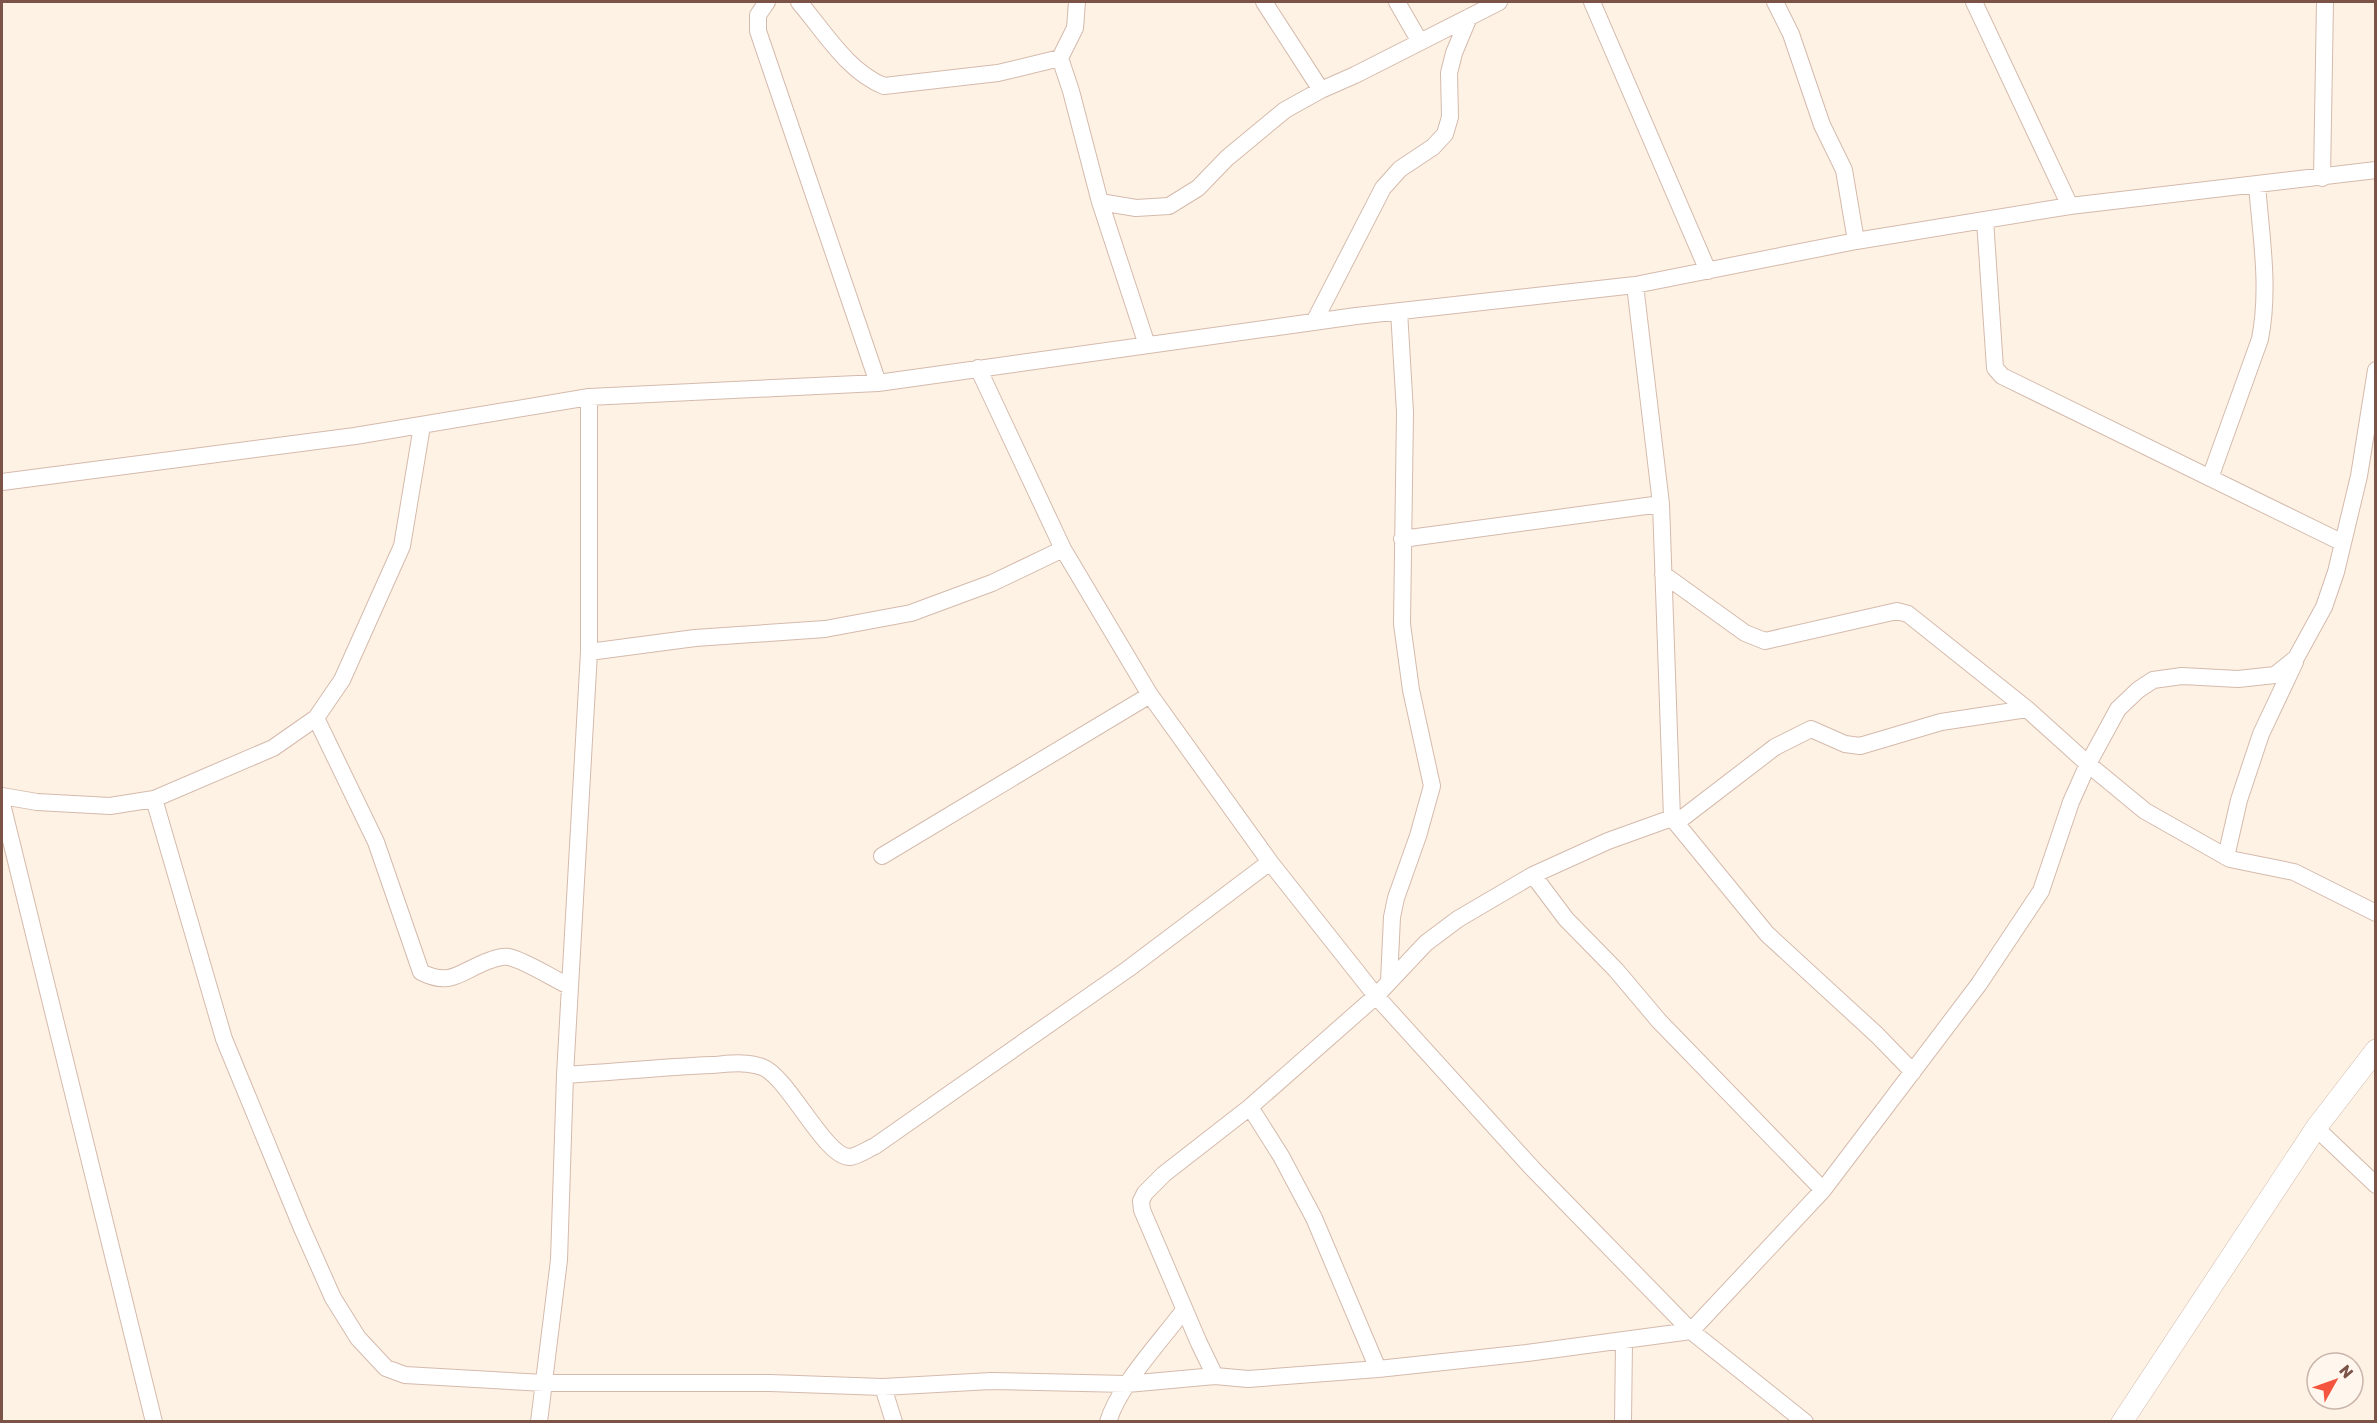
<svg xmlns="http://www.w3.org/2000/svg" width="2377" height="1423" font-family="Rubik,sans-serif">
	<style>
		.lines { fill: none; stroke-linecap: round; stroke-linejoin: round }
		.minor-casing { stroke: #d4baac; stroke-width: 18 }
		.tertiary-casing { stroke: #d4baac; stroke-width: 22 }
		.minor { stroke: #fff; stroke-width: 16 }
		.tertiary { stroke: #fff; stroke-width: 21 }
	</style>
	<rect width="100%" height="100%" fill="#fef2e5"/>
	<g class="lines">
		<!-- minor casing -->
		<g class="minor-casing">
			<path id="minor" d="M767,2L758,15V31L878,383
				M799,2C824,31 847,71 884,86L998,73L1060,58L1071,91L1100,202L1147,345
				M1264,2L1321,90
				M1397,2L1420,42
				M1592,2L1708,271
				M1775,2L1791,34L1822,125L1844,170L1856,241
				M1974,2L2070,206
				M1060,58L1075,28L1077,2
				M2322,178L2325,2
				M1100,202L1136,208L1169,206L1198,188L1227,158L1285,110L1321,90L1355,75L1499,2
				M1985,220L1995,368L2002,376L2343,543
				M1314,322L1383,188L1400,169L1433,147L1445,134L1450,117L1449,73L1454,53L1469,17
				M978,368L1063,549L1150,695L1270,862L1376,996L1533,1169L1691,1331L1805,1422
				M2210,478L2260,339C2270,288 2261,236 2257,185
				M2,482L355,436L589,397L878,383L1356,316L1635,285L1856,241L2070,206L2376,170
				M1402,539L1661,504
				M1663,574L1745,633L1765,641L1897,611L1908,614L2027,709
				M589,652L695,638L825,629L911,613L992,583L1063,549
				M316,718L376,842L421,972C452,988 461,970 491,960C496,958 504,956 509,957C526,961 552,978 569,986
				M2,796L37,802L110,806L154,799L273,748L316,718L342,680L402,546L422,426
				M154,799L224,1039L301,1226L333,1298L358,1338L386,1368L405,1375L544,1383H770L883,1387L991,1381L1127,1384L1215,1376L1248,1379L1378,1369L1527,1353L1691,1331L1823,1190L1979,984L2041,891L2071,802L2088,764L2118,709L2138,690L2153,680L2182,676L2238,679L2275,675L2296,658L2324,607L2336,572L2359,476L2376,370
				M2,804L154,1422
				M1672,818L1767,934L1877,1035L1913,1072
				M1676,823L1775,747L1811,729L1845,744L1860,746L1941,722L2027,709L2088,764L2145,811L2230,859L2294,872L2376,913
				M882,856L1150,695
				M2226,857L2239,800L2261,734L2295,662
				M1533,875L1566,919L1616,970L1659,1021L1823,1190
				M1389,981L1392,917L1396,898L1418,836L1432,786L1411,690L1402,624L1405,412L1399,311
				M565,1075C614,1072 663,1067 712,1065C728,1064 746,1061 762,1067C788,1076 825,1158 850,1157C858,1156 868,1149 875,1146L1128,969L1270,862
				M1250,1107L1281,1156L1314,1218L1378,1369
				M2316,1128L2376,1185
				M1215,1376L1199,1343L1142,1210L1141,1201L1145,1193L1164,1174L1250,1107L1376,996L1426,943L1458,919L1533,875L1608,841L1672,818L1661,504L1635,285
				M883,1387L894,1422
				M539,1422L559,1260L565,1075L589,652V397
				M1108,1422C1119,1385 1161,1341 1184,1310
				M1623,1422L1624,1342"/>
		</g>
		<!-- tertiary casing -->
		<g class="tertiary-casing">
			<path id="tertiary" d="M2122,1422L2316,1128L2376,1050"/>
		</g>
		<!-- minor -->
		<use href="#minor" class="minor"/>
		<!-- tertiary -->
		<use href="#tertiary" class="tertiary"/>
	</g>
	<!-- border -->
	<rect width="2377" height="1423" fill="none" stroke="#7b5447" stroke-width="6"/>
	<!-- north arrow -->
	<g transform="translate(2335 1381) rotate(50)"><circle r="28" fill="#fff6ed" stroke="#cab5ab" stroke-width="1.5"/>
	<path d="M0-4.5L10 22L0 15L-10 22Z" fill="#f5553e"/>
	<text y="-9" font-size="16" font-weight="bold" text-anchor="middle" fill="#7b5447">N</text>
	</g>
</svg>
